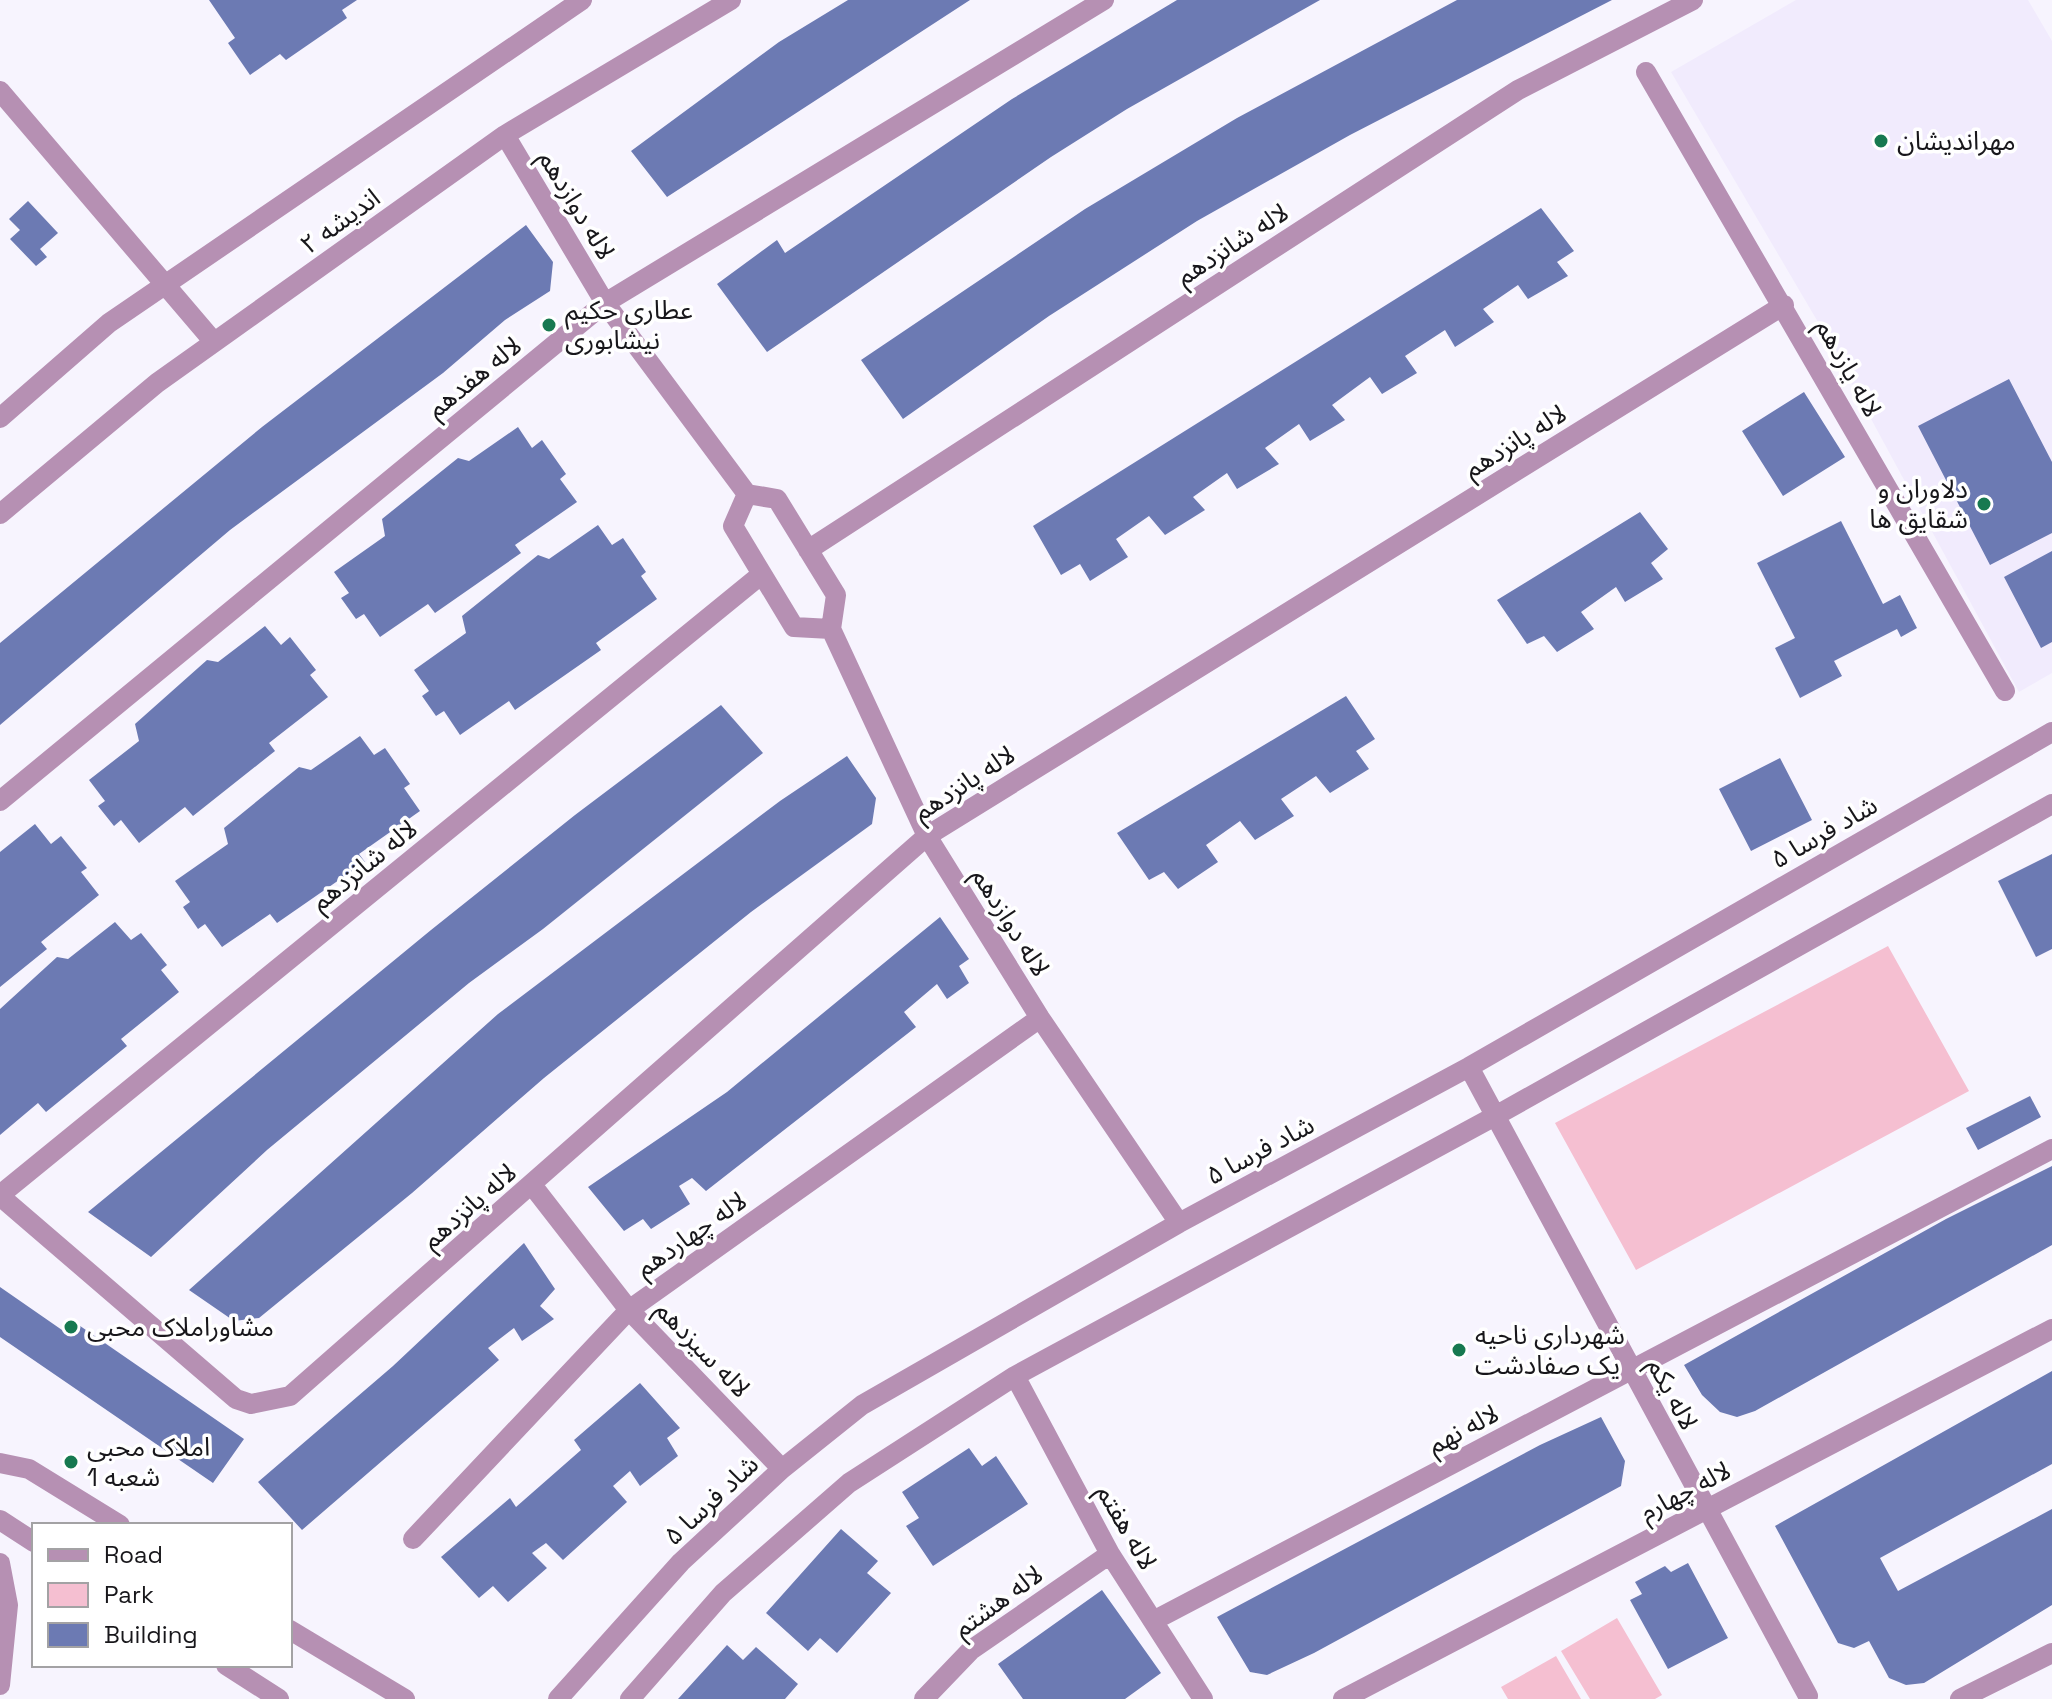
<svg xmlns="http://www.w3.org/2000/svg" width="2052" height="1699" font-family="'Space Grotesk','Noto Sans Arabic',sans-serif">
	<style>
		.built { fill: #f1ebfd }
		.green { fill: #f5bfd1 }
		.building { fill: #6c7ab3 }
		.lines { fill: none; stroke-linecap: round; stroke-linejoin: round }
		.minor { stroke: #b690b3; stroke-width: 20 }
		.poi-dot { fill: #177950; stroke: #fff; stroke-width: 3 }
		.labels { text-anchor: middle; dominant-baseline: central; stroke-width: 7; stroke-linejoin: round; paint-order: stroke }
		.poi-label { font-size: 26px; fill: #18171b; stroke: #fff; text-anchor: start }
		.street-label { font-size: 26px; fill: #18171b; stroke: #fff }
	</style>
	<rect width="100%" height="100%" fill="#f7f4fe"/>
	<!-- built -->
	<path class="built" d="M1796,0H2028L2052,41V673L2019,692L1825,334L1671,72Z"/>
	<!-- green -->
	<path class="green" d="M1888,946L1969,1091L1636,1270L1555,1123Z
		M1617,1618L1662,1695L1655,1699H1590L1561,1651Z
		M1556,1656L1581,1699H1508L1501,1687Z"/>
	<!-- building -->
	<path class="building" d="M209,0H357L342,10L347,18L286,60L280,54L250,75L228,43L235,38Z
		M848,0H970L667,197L631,151L779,42Z
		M1177,0H1320L1127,109L1051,157L767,352L717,284L777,240L785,253L1012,99Z
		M1457,0H1612L1350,135L1197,221L1049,316L903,419L861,360L1085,209L1237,118Z
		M28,201L58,233L40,249L47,257L36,266L10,239L20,230L9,219Z
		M1541,208L1574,251L1557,262L1568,276L1528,299L1518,285L1483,309L1494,322L1455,347L1445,330L1405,356L1417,373L1382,394L1370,377L1332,405L1345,420L1310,441L1299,424L1265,448L1279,464L1237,489L1227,473L1193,497L1205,510L1165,535L1149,516L1116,539L1128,557L1090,581L1080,564L1061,575L1033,526Z
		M526,225L553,262L550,291L505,320L443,373L230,530L0,725V643L262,427Z
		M2009,379L2052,462V533L1990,565L1918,426Z
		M1804,392L1845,457L1783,496L1742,431Z
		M518,427L532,448L542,440L566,474L560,479L577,502L515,545L521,553L435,613L428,604L380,637L364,614L356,619L341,598L349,593L334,572L385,536L382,519L458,458L469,461Z
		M1640,512L1668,549L1651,563L1663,579L1625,602L1616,587L1581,612L1594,629L1557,652L1544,636L1527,644L1497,600Z
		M1841,521L1883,604L1900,595L1917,628L1901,637L1897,629L1834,661L1842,676L1800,698L1775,648L1795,638L1757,563Z
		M598,525L612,545L623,538L646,572L641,576L657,599L596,643L601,650L515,710L509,701L460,735L444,711L436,716L422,696L429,691L414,670L466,633L462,616L538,555L549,559Z
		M2052,551V642L2041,648L2004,577Z
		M265,626L281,645L290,637L316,670L310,675L328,697L269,743L275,751L193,816L185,807L139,843L121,820L114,826L98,806L105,801L89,780L139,741L135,724L207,660L218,662Z
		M1346,696L1375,739L1356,751L1369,769L1330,793L1316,776L1281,799L1294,816L1255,840L1240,821L1206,845L1218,862L1178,889L1164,872L1149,880L1117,833Z
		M721,705L763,753L543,929L469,983L267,1150L151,1257L88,1212L431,930L575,815Z
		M360,736L374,755L385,748L410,784L404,788L420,811L359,854L365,862L277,923L270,914L222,947L205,924L198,929L183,907L190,902L175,881L228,844L224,828L299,767L311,770Z
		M847,756L876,798L872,824L751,912L544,1078L412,1193L259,1318L234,1321L189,1290L498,1014L780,801Z
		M1780,758L1812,820L1751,851L1719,789Z
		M35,824L51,844L61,836L87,868L81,872L99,895L41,942L47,949L0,987V852Z
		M2052,854V949L2036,957L1998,881Z
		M940,917L969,959L959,966L969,983L947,999L937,984L904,1012L916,1027L706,1191L692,1178L679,1186L690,1204L651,1229L643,1219L624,1231L588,1187L727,1092Z
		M115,922L131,940L141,933L167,965L161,970L179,992L121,1039L127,1046L46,1112L38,1103L0,1135V1009L57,957L68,959Z
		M2030,1096L2041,1117L1978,1150L1966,1128Z
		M2052,1166V1245L1755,1411L1737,1417L1720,1412L1702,1395L1684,1365L1946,1219Z
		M524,1243L555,1289L540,1306L554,1319L522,1341L514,1328L488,1348L499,1360L302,1530L258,1482L393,1366Z
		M0,1287L62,1330L70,1319L244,1439L213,1483L0,1337Z
		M2052,1371V1464L1880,1558L1898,1591L2052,1509V1605L1924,1683L1906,1685L1889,1678L1869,1641L1854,1648L1838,1643L1775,1526Z
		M640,1383L680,1428L667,1438L678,1456L640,1486L630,1471L613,1486L627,1502L563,1560L546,1543L532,1553L547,1568L508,1602L493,1586L479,1598L441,1557L510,1498L516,1507L581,1450L574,1440Z
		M1601,1417L1625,1461L1621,1486L1314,1653L1267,1675L1250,1672L1217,1617L1540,1445Z
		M969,1448L982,1466L996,1456L1028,1504L933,1566L906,1526L919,1518L902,1492Z
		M841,1529L878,1561L867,1573L891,1593L837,1653L820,1638L808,1651L766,1613Z
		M1688,1563L1728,1638L1668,1669L1630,1600L1642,1594L1635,1582L1665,1566L1671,1572Z
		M1102,1590L1161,1673L1125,1699H1023L998,1664Z
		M727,1645L743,1660L756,1647L798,1684L785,1699H678Z"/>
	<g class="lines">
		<!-- minor -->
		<path class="minor" d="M1646,72L2005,691
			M0,91L214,342
			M505,135L605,303L747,494
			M0,418L109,323L582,0
			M747,494L777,499L836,595L831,629L794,627L733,526Z
			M0,514L157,383L505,135L731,0
			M808,550L1518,90L1693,0
			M831,629L927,836L1040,1018L1179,1223
			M0,801L605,303L1104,0
			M1469,1067L1808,1696
			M532,1185L629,1310L782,1469
			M0,1195L762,574
			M0,1196L236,1399L251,1404L290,1396L927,836L1784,305
			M1015,1376L1110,1554L1203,1699
			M0,1463L29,1469L120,1525
			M0,1520L34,1542
			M413,1539L629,1310L1040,1018
			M0,1563L8,1605L0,1685
			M1153,1621L2052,1149
			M290,1630L405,1699
			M226,1665L279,1699
			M558,1699L681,1562L782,1469L862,1405L1179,1223L1469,1067L2052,732
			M630,1699L723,1593L849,1483L1015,1376L1497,1115L2052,804
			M924,1699L971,1650L1110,1554
			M1343,1699L2052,1329
			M1960,1699L2052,1653"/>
	</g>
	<!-- markers -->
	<g class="poi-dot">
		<circle cx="1881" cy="141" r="8"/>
		<circle cx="549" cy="325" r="8"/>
		<circle cx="1984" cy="504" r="8"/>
		<circle cx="71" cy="1327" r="8"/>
		<circle cx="1459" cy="1350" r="8"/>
		<circle cx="71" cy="1462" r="8"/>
	</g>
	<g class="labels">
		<!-- poi labels -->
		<g class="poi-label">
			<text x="1897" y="141">مهراندیشان</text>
			<text x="565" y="310">عطاری حکیم<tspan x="565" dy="30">نیشابوری</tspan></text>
			<text x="1968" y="489" text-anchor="end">دلاوران و<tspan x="1968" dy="30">شقایق ها</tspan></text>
			<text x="87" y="1327">مشاوراملاک محبی</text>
			<text x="1475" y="1335">شهرداری ناحیه<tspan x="1475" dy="30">یک صفادشت</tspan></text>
			<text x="87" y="1447">املاک محبی<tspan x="87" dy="30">شعبه 1</tspan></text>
		</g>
		<!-- street labels -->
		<g class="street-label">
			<text transform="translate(577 205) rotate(59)">لاله دوازدهم</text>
			<text transform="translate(340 221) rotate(-36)">اندیشه ۲</text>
			<text transform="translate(1232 244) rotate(-33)">لاله شانزدهم</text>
			<text transform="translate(1849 368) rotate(61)">لاله یازدهم</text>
			<text transform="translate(474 377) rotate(-39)">لاله هفدهم</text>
			<text transform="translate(1515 441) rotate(-32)">لاله پانزدهم</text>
			<text transform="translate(964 783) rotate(-33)">لاله پانزدهم</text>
			<text transform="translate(1824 832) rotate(-30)">شاد فرسا ۵</text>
			<text transform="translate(364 865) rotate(-39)">لاله شانزدهم</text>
			<text transform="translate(1011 922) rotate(58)">لاله دوازدهم</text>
			<text transform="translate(1260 1150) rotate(-28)">شاد فرسا ۵</text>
			<text transform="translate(469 1206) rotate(-41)">لاله پانزدهم</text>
			<text transform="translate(691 1234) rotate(-35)">لاله چهاردهم</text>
			<text transform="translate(703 1349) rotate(46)">لاله سیزدهم</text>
			<text transform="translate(1673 1394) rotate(62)">لاله یکم</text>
			<text transform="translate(1463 1429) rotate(-28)">لاله نهم</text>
			<text transform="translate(1685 1491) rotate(-28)">لاله چهارم</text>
			<text transform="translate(711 1500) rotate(-43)">شاد فرسا ۵</text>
			<text transform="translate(1127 1527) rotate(60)">لاله هفتم</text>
			<text transform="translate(998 1601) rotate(-36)">لاله هشتم</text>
		</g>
	</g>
	<!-- legend -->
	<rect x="32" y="1523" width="260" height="144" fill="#ffffff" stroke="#a3a2a4" stroke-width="2"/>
	<rect x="48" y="1549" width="40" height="12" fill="#b690b3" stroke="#a3a2a4" stroke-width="2"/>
	<text x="104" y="1563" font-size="24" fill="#18171b">Road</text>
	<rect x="48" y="1583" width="40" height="24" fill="#f5bfd1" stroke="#a3a2a4" stroke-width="2"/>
	<text x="104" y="1603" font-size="24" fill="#18171b">Park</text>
	<rect x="48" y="1623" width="40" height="24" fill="#6c7ab3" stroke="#a3a2a4" stroke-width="2"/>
	<text x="104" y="1643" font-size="24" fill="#18171b">Building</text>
</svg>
